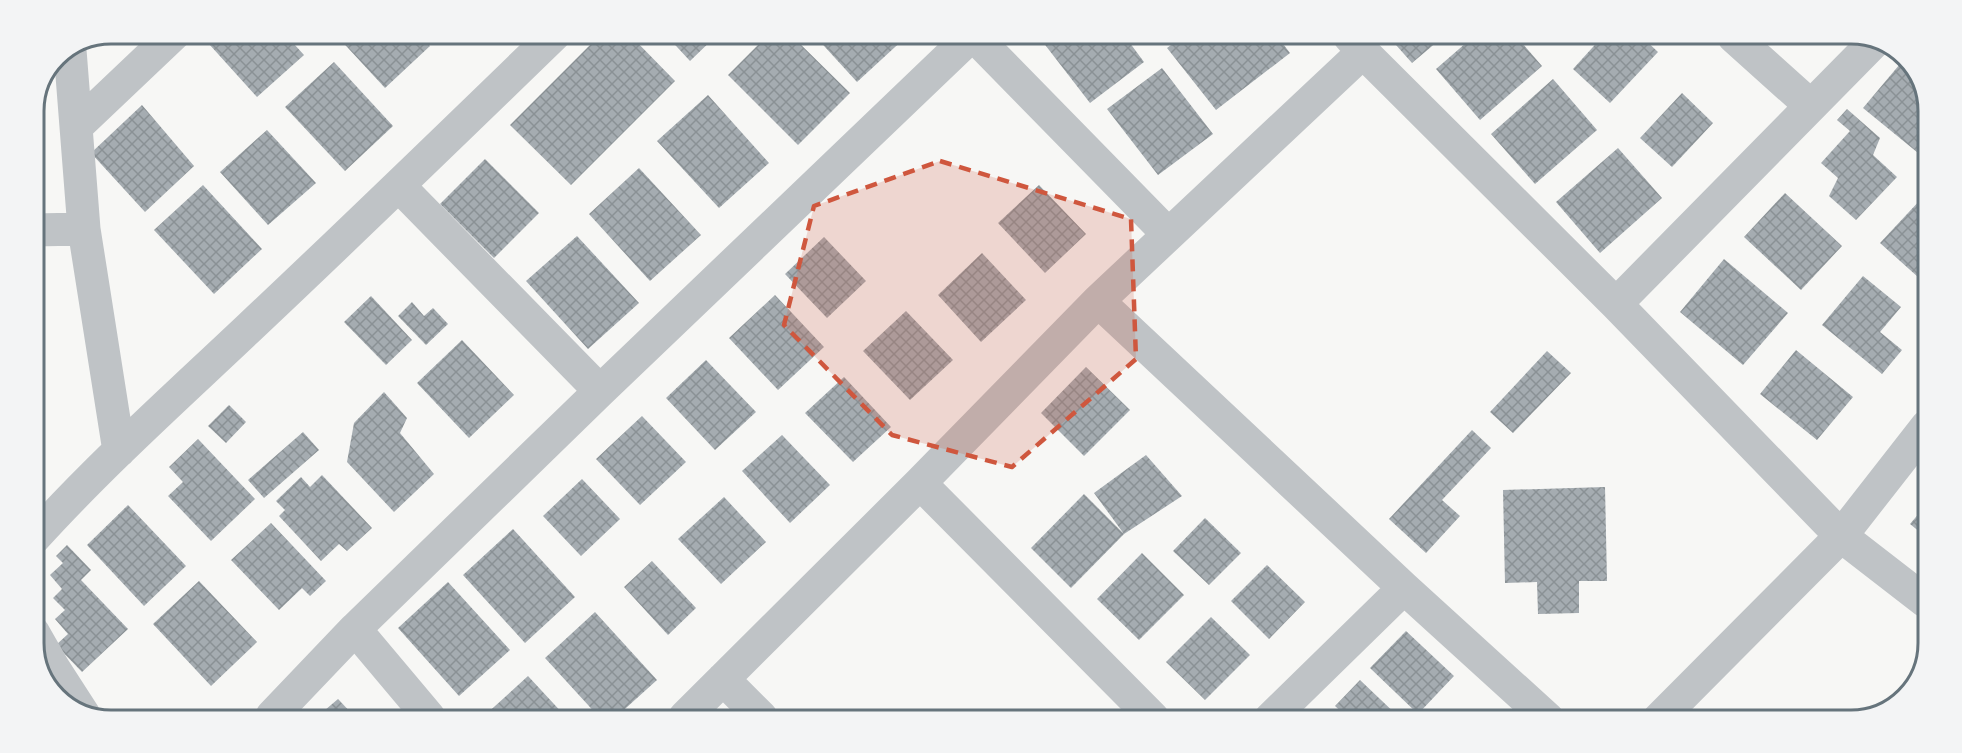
<svg xmlns="http://www.w3.org/2000/svg" width="1962" height="753" font-family="Poppins,sans-serif">
	<style>
		.building { fill: url(#building-cross-hatch) }
		.lines { fill: none; stroke-linecap: round; stroke-linejoin: round }
		.minor { stroke: #bfc3c6; stroke-width: 33 }
		.marked { fill: #cf573e; fill-opacity: 0.2; stroke: #cf573e; stroke-width: 4.5; stroke-dasharray: 12 8; stroke-linejoin: round }
		.rim { fill: none; stroke: #66747c; stroke-width: 3 }
	</style>
	<defs>
		<pattern id="building-cross-hatch" width="8" height="8" patternUnits="userSpaceOnUse" patternTransform="scale(1.5)"><rect width="8" height="8" fill="#a5acb1"/><path d="M0 0l8 8M0 8l8-8" fill="none" stroke="#8a9195"/></pattern>
	</defs>
	<rect width="100%" height="100%" fill="#f7f7f5"/>
	<!-- building -->
	<path class="building" d="M221,33H284L304,55L257,97L209,44Z
		M338,34H418L430,46L385,88L336,35Z
		M601,34H629L675,81L571,185L510,125Z
		M665,34H718L690,61Z
		M768,35H791L850,93L798,145L728,75Z
		M814,35H906L907,36L857,82Z
		M1007,35H1024L1013,43Z
		M1041,35H1124L1144,62L1090,103L1039,37Z
		M1183,36H1277L1290,53L1216,110L1167,48Z
		M1388,36H1444L1412,63Z
		M1474,36H1516L1542,66L1480,120L1436,69Z
		M1554,36H1566L1560,43Z
		M1602,37H1642L1658,52L1610,103L1573,69Z
		M1905,58L1913,63L1924,91L1917,99L1929,109L1928,151L1923,157L1863,108Z
		M334,62L393,126L345,171L285,107Z
		M1162,68L1213,134L1158,175L1107,109Z
		M1553,79L1597,130L1535,184L1491,134Z
		M1682,93L1713,123L1672,167L1640,138Z
		M708,95L769,163L719,208L657,141Z
		M142,105L194,166L145,212L91,153Z
		M1847,109L1880,138L1873,155L1897,177L1856,220L1829,196L1838,178L1821,163L1850,131L1837,120Z
		M267,130L316,183L268,225L220,172Z
		M1618,148L1662,198L1600,253L1556,202Z
		M485,159L539,213L494,258L440,204Z
		M639,168L701,235L650,281L589,214Z
		M203,185L262,249L214,294L154,230Z
		M1039,185L1086,234L1045,273L998,223Z
		M1785,193L1842,246L1801,290L1744,237Z
		M1922,198L1928,203V286L1880,243Z
		M577,236L639,303L588,349L526,281Z
		M824,237L866,281L827,318L785,274Z
		M982,253L1026,300L981,342L938,295Z
		M1724,259L1788,313L1743,365L1680,312Z
		M1863,276L1901,307L1880,332L1902,350L1882,374L1822,325Z
		M775,295L824,347L778,390L729,338Z
		M371,296L412,340L386,365L344,322Z
		M412,302L424,316L433,308L448,324L426,345L398,316Z
		M906,311L953,360L910,400L863,351Z
		M462,340L514,395L469,438L417,383Z
		M1796,350L1853,397L1817,440L1760,394Z
		M1547,351L1571,373L1513,433L1490,412Z
		M706,360L756,412L715,450L666,398Z
		M1086,367L1130,410L1084,456L1041,413Z
		M844,377L891,427L853,462L805,413Z
		M384,392L407,418L400,433L434,474L394,512L347,462L354,423Z
		M229,405L246,422L226,443L208,426Z
		M642,416L686,462L640,505L596,459Z
		M1472,430L1491,448L1442,500L1460,516L1426,553L1389,519Z
		M303,432L319,450L264,498L248,480Z
		M782,435L830,485L790,523L742,471Z
		M198,439L255,499L211,541L168,496L183,482L169,467Z
		M1146,455L1182,496L1124,534L1094,493Z
		M322,475L372,528L347,551L339,544L321,561L279,516L285,510L276,501L301,477L310,487Z
		M582,479L620,519L581,556L543,516Z
		M1605,487L1607,581H1579V613L1538,614L1537,582L1505,583L1503,490Z
		M1084,494L1124,534L1071,588L1031,548Z
		M724,497L766,542L721,584L678,539Z
		M128,505L186,566L144,606L87,545Z
		M1926,505V537L1910,524Z
		M1205,518L1241,553L1209,585L1173,551Z
		M271,523L326,581L310,596L302,588L279,610L231,560Z
		M513,529L575,597L525,643L463,575Z
		M67,545L91,570L81,580L128,629L82,672L56,645L68,634L55,619L65,610L53,598L62,589L50,575L63,563L56,556Z
		M1142,553L1184,595L1139,640L1097,599Z
		M652,561L696,608L668,635L624,587Z
		M1267,565L1305,602L1269,639L1231,601Z
		M199,581L257,642L211,686L153,624Z
		M448,582L510,650L459,696L398,628Z
		M595,612L657,680L616,717H599L545,658Z
		M1211,617L1250,655L1205,700L1166,662Z
		M1406,631L1454,676L1418,714L1370,668Z
		M528,676L566,717H483Z
		M1360,680L1401,719H1349L1335,706Z
		M338,699L354,716H318Z"/>
	<g class="lines">
		<!-- minor -->
		<path class="minor" d="M973,35L1168,234
			M1349,36L1363,52L1616,304L1841,536L1925,601
			M1734,37L1811,106
			M70,50L84,229L119,451
			M77,126L175,33
			M399,186L600,391
			M33,230L84,229
			M1098,301L1404,588L1548,719
			M1616,304L1878,38
			M920,483L1153,718
			M33,539C101,464 177,396 251,326C353,230 454,132 555,34
			M355,629L429,717
			M33,632L53,667L84,715
			M723,679L761,717
			M272,716L355,629L600,391L972,35
			M685,717L920,483L1098,301L1363,52
			M1270,719L1404,588
			M1658,720L1841,536L1927,426"/>
	</g>
	<!-- marked area -->
	<path class="marked" d="M940,161L1131,219L1136,359L1012,467L892,435L784,325L814,206Z"/>
	<!-- crop -->
	<path d="M0 0H1962V753H0ZM111 44H1851A67 67 0 0 1 1918 111V643A67 67 0 0 1 1851 710H111A67 67 0 0 1 44 643V111A67 67 0 0 1 111 44Z" fill="#f3f4f5" fill-rule="evenodd"/>
	<path class="rim" d="M111 44H1851A67 67 0 0 1 1918 111V643A67 67 0 0 1 1851 710H111A67 67 0 0 1 44 643V111A67 67 0 0 1 111 44Z"/>
</svg>
